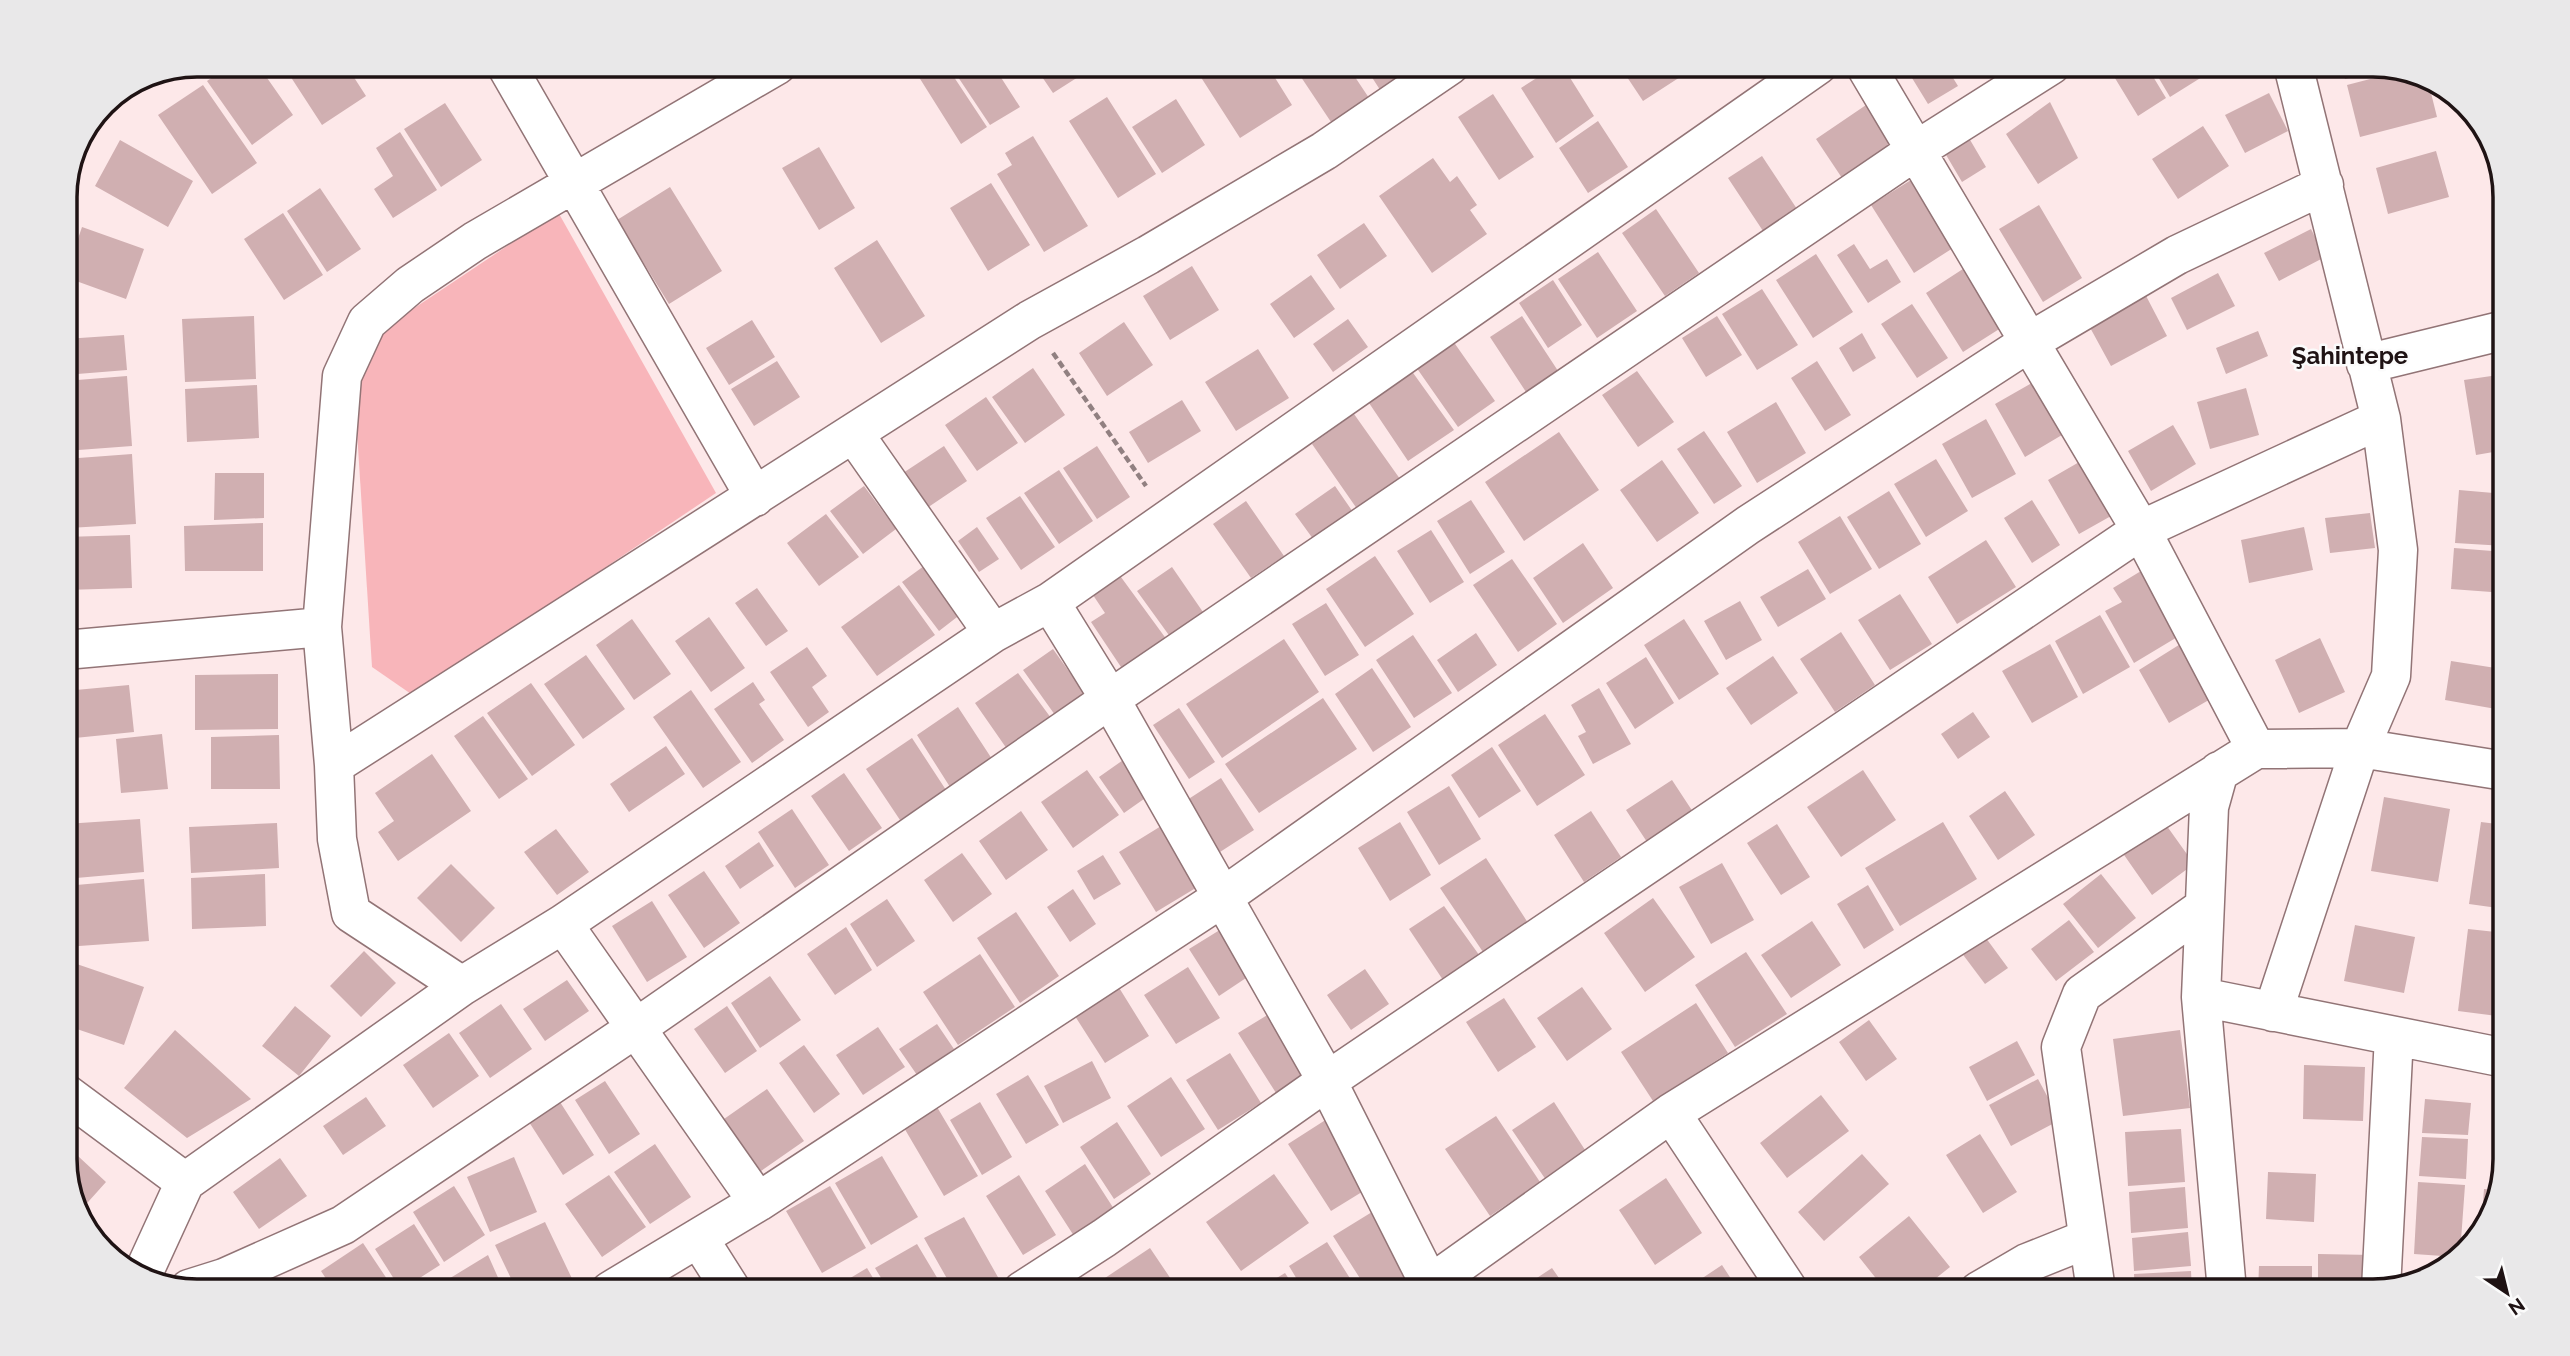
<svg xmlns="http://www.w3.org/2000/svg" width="2570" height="1356" font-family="Raleway,sans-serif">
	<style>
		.green { fill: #f8b5ba }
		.building { fill: #d0afb1 }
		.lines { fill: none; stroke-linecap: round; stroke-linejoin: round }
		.street-casing { stroke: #927476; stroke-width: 41 }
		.path { stroke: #918081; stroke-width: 4.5; stroke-dasharray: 7 3.5; stroke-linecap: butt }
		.street { stroke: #fff; stroke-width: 38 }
		.labels { text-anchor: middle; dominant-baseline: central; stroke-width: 5; stroke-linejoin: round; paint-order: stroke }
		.district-label { font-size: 24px; font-weight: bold; fill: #1f1314; stroke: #fbfbfb }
		.rim { fill: none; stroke: #1f1314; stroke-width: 3.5 }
	</style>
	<rect width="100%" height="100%" fill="#fde8e9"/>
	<!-- green -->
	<path class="green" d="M558,212L716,493L414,696L372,667L355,400L377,333Z"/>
	<!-- building -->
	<path class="building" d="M230,65H258L293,115L252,145L207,81Z
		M283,65H346L366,96L322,125Z
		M931,65H946L987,127L961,144L917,74Z
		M950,65H993L1020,107L990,125Z
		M1034,65H1097L1053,93Z
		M1201,65H1267L1292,105L1240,138L1195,68Z
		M1293,65H1347L1369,98L1331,122Z
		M1364,65H1413L1418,73L1384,96Z
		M1557,65H1562L1594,116L1556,143L1521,88Z
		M1619,65H1688L1691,70L1643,101Z
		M1753,65H1772L1758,73Z
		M1904,65H1945L1958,86L1928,104Z
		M2107,65H2146L2166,98L2138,116Z
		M2151,65H2195L2202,77L2170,97Z
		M2341,65H2373L2388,68L2345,79Z
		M2401,71L2427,77L2437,117L2360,137L2347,85Z
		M203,85L257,163L212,194L158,115Z
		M2269,93L2288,131L2245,153L2225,115Z
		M1493,94L1534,157L1499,180L1458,117Z
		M1107,97L1156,174L1118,198L1069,121Z
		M1176,99L1205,145L1162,173L1132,127Z
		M2050,102L2078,158L2038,184L2006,134Z
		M445,103L482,160L441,187L404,129Z
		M1869,103L1897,145L1844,181L1816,139Z
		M1598,121L1628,167L1588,193L1559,148Z
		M2203,126L2229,166L2178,199L2152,159Z
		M2482,128H2484L2502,179L2495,180Z
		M400,132L437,190L393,218L374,189L393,176L376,148Z
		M1966,133L1986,167L1962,182L1942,148Z
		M1033,136L1088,226L1044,252L997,174L1012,165L1005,153Z
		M120,140L193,181L168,227L95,186Z
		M819,147L855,208L819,230L782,168Z
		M2436,151L2449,197L2388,214L2376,168Z
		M1762,156L1797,209L1763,231L1728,178Z
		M1433,158L1450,182L1457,176L1477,205L1470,210L1487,234L1432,273L1379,196Z
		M1911,180L1953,248L1914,273L1871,205Z
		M991,183L1030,245L988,271L950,208Z
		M670,187L722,271L669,304L617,220Z
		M320,188L361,249L327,272L287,211Z
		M2039,205L2082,278L2043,302L1999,229Z
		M1656,209L1699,273L1665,296L1622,233Z
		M283,213L323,275L284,300L244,239Z
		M1364,223L1387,256L1340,289L1317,255Z
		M82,227L144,249L126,299L65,277Z
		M2311,229L2325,257L2279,281L2264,253Z
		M877,240L925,316L881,343L834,268Z
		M1854,244L1870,269L1887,259L1901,282L1868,303L1837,255Z
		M1598,252L1637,311L1597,338L1558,279Z
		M1816,254L1853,312L1813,338L1776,280Z
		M1192,266L1219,310L1170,340L1143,296Z
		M1966,267L2004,326L1963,352L1926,293Z
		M2218,273L2235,306L2187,330L2171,298Z
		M1311,275L1335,309L1294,338L1270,304Z
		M1553,280L1582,325L1548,348L1519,303Z
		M1762,289L1798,345L1757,370L1722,314Z
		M2144,292L2167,336L2111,366L2087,322Z
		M1912,304L1948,358L1917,378L1881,324Z
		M254,316L256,379L185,382L182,319Z
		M1522,316L1562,377L1530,398L1490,337Z
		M1717,316L1742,355L1706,377L1682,338Z
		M1348,319L1368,347L1333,372L1313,344Z
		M752,320L775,357L729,385L706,348Z
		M1124,322L1153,365L1107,396L1079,353Z
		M2258,331L2268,356L2226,374L2216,348Z
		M1862,333L1876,358L1853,372L1839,348Z
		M124,335L127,370L65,375V339Z
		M1453,341L1495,401L1458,427L1416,367Z
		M1258,349L1289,398L1236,431L1205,382Z
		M777,361L800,397L754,426L731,389Z
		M1817,361L1851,415L1825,431L1791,378Z
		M1033,368L1065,415L1025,443L992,397Z
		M1411,370L1454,430L1408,461L1367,400Z
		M1637,371L1674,422L1638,447L1602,395Z
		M2505,374V450L2476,455L2464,380Z
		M127,376L132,446L65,451V381Z
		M2037,380L2067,432L2025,457L1995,404Z
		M257,385L259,438L187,442L185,389Z
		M2246,388L2259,435L2210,449L2197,402Z
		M986,397L1018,443L977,471L945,425Z
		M1182,400L1201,431L1148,463L1129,432Z
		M1776,402L1806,453L1757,483L1727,432Z
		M1354,414L1405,486L1362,516L1312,444Z
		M1986,419L2016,474L1972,498L1942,444Z
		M2173,425L2196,464L2151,491L2128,451Z
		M1704,431L1742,486L1714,504L1677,449Z
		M1559,432L1599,490L1524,541L1485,482Z
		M944,446L967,481L927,508L903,473Z
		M1097,446L1130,497L1097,519L1063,468Z
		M132,454L136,524L69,528L65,459Z
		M1936,459L1968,511L1926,537L1894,484Z
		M1662,460L1699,513L1657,542L1620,490Z
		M2081,461L2111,516L2079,534L2048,480Z
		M1059,470L1093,521L1059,544L1024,493Z
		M215,473H264V518L214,520Z
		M864,486L896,529L863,554L830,511Z
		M1335,486L1355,515L1316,543L1295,514Z
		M2459,490L2505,494V546L2455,543Z
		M1889,491L1921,544L1879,569L1847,517Z
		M1020,496L1055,547L1021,570L986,518Z
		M1471,500L1505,552L1470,574L1437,521Z
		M2032,500L2060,545L2032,563L2004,518Z
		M1246,501L1284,556L1251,578L1213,524Z
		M2370,513L2375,548L2330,553L2325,518Z
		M826,514L859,557L819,586L787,543Z
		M1840,516L1872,569L1830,594L1798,542Z
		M263,523V571H185L184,526Z
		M977,527L999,559L979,572L958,541Z
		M2304,527L2313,570L2249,583L2241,540Z
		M1431,530L1464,582L1430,603L1397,551Z
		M130,535L132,588L65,590V537Z
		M1986,540L2016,587L1957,624L1928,577Z
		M1583,543L1613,588L1563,623L1533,578Z
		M2454,548L2505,552V593L2451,589Z
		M1375,556L1414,614L1365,647L1326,589Z
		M1512,559L1557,624L1518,652L1473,585Z
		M924,566L961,614L939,631L902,582Z
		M1172,567L1205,615L1171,638L1137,591Z
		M1808,569L1826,599L1778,627L1760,597Z
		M2141,571L2179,636L2134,663L2105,611L2122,602L2113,588Z
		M1118,573L1167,640L1123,670L1091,622L1105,613L1091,592Z
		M899,585L935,635L877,676L841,627Z
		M757,588L788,631L766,646L735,603Z
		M1900,594L1932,644L1890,670L1858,620Z
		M1740,601L1762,640L1726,660L1704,621Z
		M1326,603L1359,655L1325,676L1292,624Z
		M2100,615L2130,667L2083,694L2055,641Z
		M709,617L745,668L711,692L675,641Z
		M632,619L671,674L634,700L596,645Z
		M1684,619L1719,674L1679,700L1644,645Z
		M1841,632L1875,685L1835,712L1800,659Z
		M1476,633L1497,665L1458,692L1437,660Z
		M1413,635L1452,693L1414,718L1376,660Z
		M2320,638L2345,692L2299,713L2275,660Z
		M1284,639L1319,692L1222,758L1186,704Z
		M2182,643L2214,697L2169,723L2139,670Z
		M2050,644L2078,697L2032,723L2002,671Z
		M807,647L827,676L812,687L829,712L808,727L770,672Z
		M1053,649L1085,694L1055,715L1023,670Z
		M586,655L625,709L583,739L544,684Z
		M1773,656L1798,693L1751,725L1726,688Z
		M1646,657L1674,703L1635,729L1606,683Z
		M2451,661L2502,669L2496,709L2445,700Z
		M1372,668L1411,727L1373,752L1335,694Z
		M1018,673L1051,718L1007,749L975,703Z
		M278,674V729L195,730V675Z
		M753,682L765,700L759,704L784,740L752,763L714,709Z
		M531,683L575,745L532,776L487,713Z
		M129,685L134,732L65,739V691Z
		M1599,688L1631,744L1593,764L1578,736L1586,732L1571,705Z
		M691,690L741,762L703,788L653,717Z
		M1323,698L1357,749L1259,813L1225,764Z
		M958,707L992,759L950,787L917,735Z
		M1179,708L1215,762L1189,779L1153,725Z
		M1973,712L1990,737L1958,759L1941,734Z
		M1545,714L1585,775L1537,806L1498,745Z
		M483,716L528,779L499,799L454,736Z
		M162,734L168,789L121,793L116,739Z
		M279,735L280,789H211V737Z
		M912,738L946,790L900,820L866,769Z
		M666,746L685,774L629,812L610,784Z
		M1492,747L1521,791L1479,818L1451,775Z
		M432,754L471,811L398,861L378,832L394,821L375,793Z
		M1126,758L1151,794L1124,813L1099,777Z
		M1087,770L1119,815L1073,848L1041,802Z
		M1863,770L1896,820L1841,857L1807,807Z
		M844,773L882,828L849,851L811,796Z
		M1221,778L1254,830L1220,852L1187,800Z
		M1672,780L1695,815L1649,845L1626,810Z
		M1449,786L1481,839L1439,865L1407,812Z
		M2005,791L2035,835L1998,860L1969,816Z
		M2384,797L2450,809L2438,882L2371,871Z
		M792,809L829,865L795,888L758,832Z
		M1021,811L1048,850L1006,880L979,841Z
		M1591,811L1621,857L1584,882L1554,835Z
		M140,819L144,872L65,879V824Z
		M1400,822L1431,875L1390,901L1358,848Z
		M1943,822L1977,879L1900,926L1865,868Z
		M2164,822L2194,864L2152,895L2122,852Z
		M2481,822L2505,825V909L2469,904Z
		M277,823L279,868L191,873L189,827Z
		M1166,823L1204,883L1156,912L1119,852Z
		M1777,824L1810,877L1781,895L1747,843Z
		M556,829L589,872L557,895L524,852Z
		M759,842L774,866L740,889L725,866Z
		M962,853L992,894L953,922L924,880Z
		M1103,855L1121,884L1094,900L1077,871Z
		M1486,858L1530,926L1485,955L1440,888Z
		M1722,863L1754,920L1711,944L1679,887Z
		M451,864L495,908L461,942L417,898Z
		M704,871L740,923L704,948L668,895Z
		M265,874L266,926L192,929L191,878Z
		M2101,874L2136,918L2098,948L2063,904Z
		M144,879L149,941L65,947V886Z
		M1868,885L1894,930L1864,949L1837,904Z
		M1073,889L1096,924L1070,942L1047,907Z
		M1653,898L1695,957L1645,992L1604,933Z
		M887,899L915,941L877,967L850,924Z
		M652,901L687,957L647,982L612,926Z
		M1444,906L1482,959L1445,983L1409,929Z
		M1016,912L1059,976L1020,1003L977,938Z
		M2069,920L2094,952L2056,981L2031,949Z
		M1812,921L1841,965L1791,998L1761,955Z
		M2355,925L2415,937L2404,993L2344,981Z
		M846,927L872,970L835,995L807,954Z
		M1223,928L1252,974L1219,996L1189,949Z
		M2468,929L2505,933V1017L2458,1011Z
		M1983,934L2008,968L1985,984L1961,952Z
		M364,951L396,983L361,1017L330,986Z
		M1746,952L1787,1014L1735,1047L1695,985Z
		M980,954L1015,1007L958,1045L923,992Z
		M65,960L144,987L124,1045L65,1025Z
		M1188,967L1220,1018L1176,1044L1144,995Z
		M1365,969L1389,1004L1351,1030L1327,995Z
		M770,976L801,1020L760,1048L731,1003Z
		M567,980L589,1011L545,1041L523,1009Z
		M1118,986L1149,1036L1105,1063L1073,1013Z
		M1582,987L1612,1029L1567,1061L1537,1018Z
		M1504,998L1536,1047L1498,1072L1466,1022Z
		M1696,1003L1728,1053L1653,1101L1621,1052Z
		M501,1004L532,1049L490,1078L459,1033Z
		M295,1006L331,1036L299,1076L262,1046Z
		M727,1006L757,1051L725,1073L694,1029Z
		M1269,1014L1307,1074L1276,1093L1238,1033Z
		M1869,1020L1897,1059L1866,1081L1839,1042Z
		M937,1024L954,1049L917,1075L899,1049Z
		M878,1027L905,1067L863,1095L836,1055Z
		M175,1030L251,1099L187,1138L124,1088Z
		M2180,1030L2190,1108L2123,1116L2113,1039Z
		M449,1033L479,1076L433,1108L403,1065Z
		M2017,1041L2035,1075L1987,1101L1969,1067Z
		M804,1045L840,1094L814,1113L779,1063Z
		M1230,1053L1261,1103L1218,1130L1186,1080Z
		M1092,1061L1111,1098L1063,1123L1044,1086Z
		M2304,1065L2365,1067L2363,1121L2303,1119Z
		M1028,1075L1059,1125L1026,1144L996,1094Z
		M1171,1077L1205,1129L1161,1157L1127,1106Z
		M2038,1079L2060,1120L2011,1146L1989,1105Z
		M605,1081L640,1134L609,1154L575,1100Z
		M767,1089L804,1141L761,1171L724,1119Z
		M1821,1095L1849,1131L1787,1178L1760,1143Z
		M366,1097L386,1126L343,1155L323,1126Z
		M2425,1099L2471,1103L2468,1135L2422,1133Z
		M560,1102L594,1155L563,1175L529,1122Z
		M980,1102L1012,1157L982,1175L950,1120Z
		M1554,1102L1587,1153L1546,1180L1512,1130Z
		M2498,1102H2505V1151L2495,1150Z
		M937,1107L978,1176L944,1196L903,1126Z
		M1496,1116L1540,1182L1490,1216L1445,1149Z
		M1327,1119L1370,1187L1331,1211L1288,1144Z
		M1117,1122L1151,1174L1114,1199L1080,1147Z
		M2181,1129L2185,1182L2128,1186L2125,1132Z
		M1980,1134L2017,1192L1983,1213L1946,1155Z
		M2422,1137L2468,1139L2466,1179L2419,1176Z
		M65,1144L106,1182L80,1211L65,1168Z
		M655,1144L691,1197L650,1224L614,1172Z
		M1862,1154L1889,1184L1824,1241L1798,1212Z
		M882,1156L918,1217L871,1245L835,1183Z
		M514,1157L537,1212L490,1232L467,1177Z
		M280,1158L307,1196L259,1229L233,1192Z
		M1085,1164L1114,1209L1074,1236L1045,1191Z
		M2268,1172L2316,1174L2314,1222L2266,1219Z
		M1274,1174L1309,1223L1241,1271L1206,1222Z
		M609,1175L646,1227L602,1257L565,1204Z
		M1019,1175L1056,1235L1023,1255L986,1196Z
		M1666,1178L1702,1233L1655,1265L1619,1210Z
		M2418,1182L2465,1185L2460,1254L2457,1257L2414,1254Z
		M454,1186L485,1235L444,1262L413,1212Z
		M830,1186L866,1248L822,1273L786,1211Z
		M2185,1187L2188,1228L2131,1233L2129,1192Z
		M2484,1189L2498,1190L2491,1218L2481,1229Z
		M1372,1212L1412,1275L1385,1291H1368L1333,1236Z
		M1909,1216L1950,1267L1920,1291H1886L1859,1257Z
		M964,1217L999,1279L977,1291H954L924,1238Z
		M545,1222L576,1287L568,1291H517L495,1245Z
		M414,1224L440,1265L401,1290L375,1249Z
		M2188,1232L2191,1266L2134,1271L2132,1238Z
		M1327,1242L1358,1291H1304L1289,1266Z
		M363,1243L395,1291H334L321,1271Z
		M917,1244L945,1291H889L875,1268Z
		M1150,1248L1179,1291H1092L1090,1288Z
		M2318,1254L2373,1255L2372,1291H2318Z
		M488,1255L504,1291H452L447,1280Z
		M1722,1265L1739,1291H1683Z
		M2259,1266H2312V1291H2258Z
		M867,1268L881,1291H833L832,1289Z
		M1552,1268L1568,1291H1517Z
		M2191,1271L2192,1291H2135L2134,1274Z
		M706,1273L717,1291H676Z
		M1285,1273L1297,1291H1255Z"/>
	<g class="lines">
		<!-- street casing -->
		<g class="street-casing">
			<path id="street" d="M506,65L755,497
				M1865,65L2141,530L2256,749
				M2366,364L2505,330
				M854,434L993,633
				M1050,602L1110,699L1327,1081L1433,1291
				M65,650L322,627
				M334,765L322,627L342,376L367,322L410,285L475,241L777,65
				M2219,771L2209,807L2201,997L2227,1291
				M563,924L758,1202
				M462,986L351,913L337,839L334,765L1030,320L1148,255L1324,151L1450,65
				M2201,997L2505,1058
				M2273,1012L2360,748L2391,676L2398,550L2381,419L2293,65
				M65,1093L185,1182L462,986L563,924L993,633L1050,602L1818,65
				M1671,1113L1789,1291
				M699,1239L732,1291
				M141,1278L185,1182
				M189,1289L224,1278L343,1225L636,1028L1110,699L1915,151L2051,65
				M2381,1289L2394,1036
				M610,1291L758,1202L1223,897L1748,525L2031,341L2177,255L2324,185
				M1022,1291L1104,1238L1327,1081L2141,530L2381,419
				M1421,1291L1671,1113L2256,749L2360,748L2505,771
				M1979,1291L2027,1263L2087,1239
				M2096,1291L2061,1047L2082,994L2203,908"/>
		</g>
		<!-- path -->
		<path class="path" d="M1053,353L1146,486"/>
		<!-- street -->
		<use href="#street" class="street"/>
	</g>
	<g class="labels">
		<!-- district labels -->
		<g class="district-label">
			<text x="2350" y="355">Şahintepe</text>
		</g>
	</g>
	<!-- crop -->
	<path d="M0 0H2570V1356H0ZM197 77H2373A120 120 0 0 1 2493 197V1159A120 120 0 0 1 2373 1279H197A120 120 0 0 1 77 1159V197A120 120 0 0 1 197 77Z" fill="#e9e8e9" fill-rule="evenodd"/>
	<path class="rim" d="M197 77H2373A120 120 0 0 1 2493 197V1159A120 120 0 0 1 2373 1279H197A120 120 0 0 1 77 1159V197A120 120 0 0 1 197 77Z"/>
	<!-- north arrow -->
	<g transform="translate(2507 1293) rotate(145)" stroke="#fbfbfb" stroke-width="5" paint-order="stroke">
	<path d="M0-5L12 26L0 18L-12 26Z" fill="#1f1314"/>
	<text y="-10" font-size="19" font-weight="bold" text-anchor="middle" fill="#1f1314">N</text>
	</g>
</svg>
